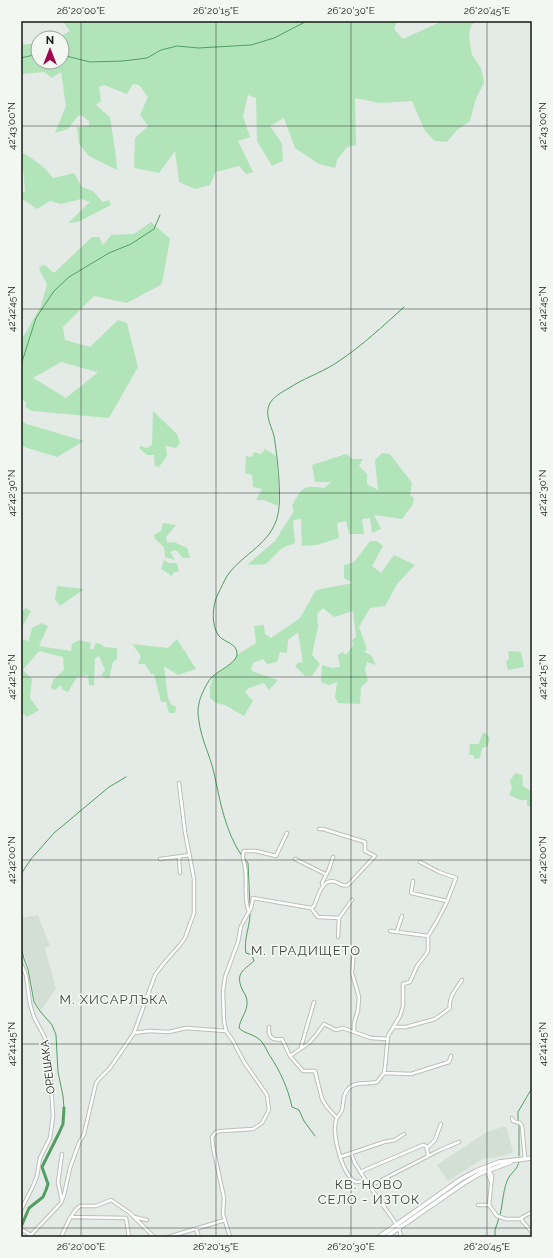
<svg xmlns="http://www.w3.org/2000/svg" width="553" height="1258" font-family="Raleway,sans-serif">
	<style>
		.built { fill: #d3dfd5 }
		.green { fill: #b1e5b9; fill-rule: evenodd }
		.lines { fill: none; stroke-linecap: round; stroke-linejoin: round }
		.stream { stroke: #519f62; stroke-width: 1 }
		.canal { stroke: #519f62; stroke-width: 3 }
		.street-casing { stroke: #babfbb; stroke-width: 4.5 }
		.secondary-casing { stroke: #babfbb; stroke-width: 5.5 }
		.street { stroke: #fff; stroke-width: 2.5 }
		.secondary { stroke: #fff; stroke-width: 3.5 }
		.ticks { fill: none; stroke: #161816; stroke-width: 1; stroke-opacity: 0.45 }
		.labels { text-anchor: middle; dominant-baseline: central; stroke-width: 3.5; stroke-linejoin: round; paint-order: stroke }
		.street-label { font-size: 11px; fill: #161816; stroke: #f2f7f2 }
		.quarter-label { font-size: 13px; letter-spacing: 1px; fill: #414541; stroke: #f2f7f2 }
		.neatline { fill: none; stroke: #161816; stroke-width: 1.5 }
		.ticks-label { font-size: 10px; text-anchor: middle; fill: #161816 }
	</style>
	<rect width="100%" height="100%" fill="#e4eae5"/>
	<!-- built -->
	<path class="built" d="M38,915L50,946L45,948L56,989L41,1010L35,1001L29,968L25,957L22,945L21,918Z
		M506,1126L513,1152L504,1156L483,1159L448,1181L437,1165L487,1132Z"/>
	<!-- green -->
	<path class="green" d="M62,21H397L394,29L403,39L438,23L439,21H477L471,25L469,35L472,55L481,68L484,83L476,98L470,121L457,130L447,142L435,141L425,131L412,101L380,103L355,98L356,145L347,147L337,160L335,168L319,164L295,148L284,118L270,126L282,144L283,161L272,166L257,141L256,98L248,95L243,116L250,137L238,141L253,172L246,174L239,166L216,172L210,185L195,189L179,182L175,151L159,173L134,168L135,138L148,126L140,115L148,97L139,85L133,84L127,94L104,85L99,87L101,101L96,105L110,117L116,157L117,170L89,156L79,144L77,127L89,126V121L81,115L78,116L68,129L55,133L66,106L61,72L52,78L44,72L21,74V45L38,43V62H62V38H58L70,31Z
		M21,152C34,159 44,166 53,178L74,173L82,187L93,191L103,202L109,200L111,205L78,222L68,223L90,202L81,199L61,204L50,201L37,209L21,198V191L25,192L23,165L21,163Z
		M151,222L170,239L162,284L127,303L94,296L63,327L65,340L90,347L118,320L127,323L138,367L109,418L32,411L25,407L26,402L21,399V342L22,339L41,306L47,284L39,269L42,265L46,266L54,273L92,237H99L103,245L111,235L134,234ZM61,362L97,372V373L66,398L33,378Z
		M153,411L177,434L180,443L176,448L166,446L167,456L159,467L155,466L154,455H147L139,448L141,446L146,448L152,445Z
		M21,421L27,424L84,441L57,457L21,446Z
		M265,449L276,456L279,490L278,506L264,500H256L262,489L253,487L252,475L245,473L246,456L252,457L254,452L261,454Z
		M382,453L390,454L412,483L410,495L414,498L413,504L402,519L374,515L381,529L372,533L370,518L362,519L364,534H349L346,521L337,523L339,538L317,545L302,546L301,519L293,520L295,543L282,548L266,564L247,565L275,541L294,511L292,506C302,487 303,485 324,488L331,482H315L312,465L346,454L353,459H363L359,466L367,474V484L378,490L375,460Z
		M163,523L176,525L166,537L167,543L174,542L187,548L190,558H183L176,550L170,552L175,560L165,557L164,547L155,539L154,535L161,531Z
		M370,541H377L383,546L372,566L381,573L394,555L415,565L397,584L385,606L370,608L359,627L367,649L364,652L371,655L376,665L367,662L365,669L368,681L361,687L360,704L338,703L335,697L337,682L329,685L321,682L322,665L332,668L340,667L338,655L342,652L346,655L353,645L352,640L356,637L353,611L334,617L323,608L317,614L318,627L312,655L320,664L312,676H305L295,666L299,662L303,663L298,632L288,640L287,653L280,652L277,662L267,664L263,659L253,663L251,669L254,672L278,680L269,690L264,683L249,688L245,692L253,701L244,716L225,705L216,703L210,698V687L214,675L233,662L237,655L256,643L254,626L264,625L265,634L271,638L300,618L316,590L353,583L344,578V565L354,562Z
		M164,560L169,563H177L179,572H174L172,576L161,569Z
		M57,586L84,589L60,606L55,600Z
		M26,608L31,611L21,629L22,639L29,641L32,628L41,623L48,626L39,646L71,651L72,644L79,640L91,643L90,649H93L96,643L101,644L104,647L117,648V659L113,662L109,679L101,675L105,670L99,656L95,658L94,686L89,685L88,675L77,677L68,692L63,690L61,685L55,690L51,688L53,680L64,670L63,657L39,651L23,670L32,679L30,698L39,710L27,717L21,711V612Z
		M177,639L196,669L178,675L164,666L168,698L171,704L176,707L175,713H169L166,702H161L154,674H151L145,664H138L141,656L132,644L168,648Z
		M508,651L521,652L524,667L508,670L506,662L509,658Z
		M484,732L490,738L488,746L482,748L480,758L474,759L473,755H469L470,744H479L481,737Z
		M515,773L522,775L523,786L532,792V808L527,805V800H520L509,795L512,788L510,781Z"/>
	<g class="lines">
		<!-- stream -->
		<path class="stream" d="M62,55L90,62L123,61L147,58L161,50L177,46L198,48L251,45L274,38L307,21
			M21,58L38,54
			M21,365L36,318L54,291L69,277L109,253L131,244L154,229L160,215
			M242,856C225,832 220,800 214,773C210,755 201,739 199,721C197,712 198,703 202,694C204,689 208,681 212,677C218,671 236,663 237,655C238,643 225,643 219,636C211,626 212,605 218,594C221,588 224,581 227,576C243,553 272,544 278,514C282,497 277,454 274,436C271,425 264,414 270,403C275,395 286,390 294,385C309,376 325,371 339,361C363,345 383,326 404,307
			M244,858L248,863L250,906
			M21,874L31,859L54,833L109,787L126,777
			M250,911C251,925 243,939 246,953L252,955L254,961C244,970 235,973 242,989C244,993 247,997 247,1001C248,1012 240,1018 239,1028C246,1035 254,1033 262,1042C265,1046 267,1051 270,1056C280,1071 288,1088 292,1107L299,1110L304,1121L315,1136
			M21,933V946L24,959L28,969L34,1002L40,1011L52,1025L56,1035L58,1072L63,1096L64,1108
			M518,1121V1112L532,1088
			M519,1124V1156
			M500,1215C503,1204 503,1187 509,1177C513,1171 518,1169 519,1161
			M495,1237V1230L499,1218"/>
		<!-- canal -->
		<path class="canal" d="M21,1227L29,1208L43,1197L46,1190L48,1184L42,1167L59,1133L63,1124L64,1108"/>
		<!-- street casing -->
		<g class="street-casing">
			<path id="street" d="M179,857L180,873
				M160,859L190,855
				M295,859L325,874
				M413,881L411,893L447,901
				M323,885L322,883L329,869L333,857
				M311,908L318,917L339,918L352,900
				M249,912C243,898 248,882 245,867C244,860 241,858 244,851H256L276,856L287,833
				M390,931L428,936
				M397,931L402,916
				M338,937L339,918
				M21,964L26,975L30,1004L34,1017L46,1040L50,1068L53,1116L50,1138L40,1158L37,1176L33,1186L21,1210
				M269,1027C268,1037 272,1041 282,1039L290,1056L303,1071H315L322,1099L327,1107L336,1117
				M393,1027H406L435,1019L450,1008C448,997 457,988 462,980
				M354,1032V1024L358,1010L359,997L352,973L354,951
				M134,1033L149,1031L169,1032L186,1028L226,1031
				M301,1047L314,1002
				M290,1056L309,1043L316,1035L324,1024L336,1030L343,1028L371,1038L388,1039
				M384,1073L411,1074L449,1062L451,1056
				M512,1118L513,1121L520,1123L522,1126L525,1159
				M427,1148L435,1140L441,1124
				M351,1153L355,1163L366,1181
				M340,1157L384,1142L395,1140L404,1134
				M489,1169L488,1174L491,1182
				M360,1172L423,1145L426,1146L428,1153L427,1157
				M370,1186L440,1150L459,1142
				M62,1201L58,1182L62,1154
				M478,1205H489L492,1176L489,1170
				M489,1205L497,1216L506,1219H521
				M532,1212L521,1218L523,1222L532,1232
				M72,1217L126,1218L129,1237
				M134,1217L147,1220
				M21,1229L34,1237
				M196,1229L199,1237
				M29,1237L61,1203L64,1195L70,1168L79,1143L84,1134L96,1083L99,1079L110,1068L134,1033L155,975L164,963L180,945L185,938L194,913V879L185,832L179,783
				M61,1237C66,1227 71,1212 80,1206H96L111,1200L130,1213L154,1237
				M168,1237L225,1220
				M230,1237L223,1214L224,1198L213,1147L212,1137L216,1132L221,1131L253,1129L262,1123L269,1110L267,1095L244,1062L233,1041L226,1031L224,1021L223,991L225,977L238,942L241,926L251,908L253,898L311,908L314,906C318,897 322,877 336,882C340,884 343,887 348,885L375,856L365,851V842L323,829H319
				M401,1237L399,1228L366,1181L356,1182C342,1175 332,1135 336,1120C337,1116 341,1114 342,1110C344,1103 342,1095 348,1089C356,1080 367,1085 377,1082L384,1073L385,1067L388,1036L400,1016L403,1006V984L410,982L417,966L427,953L428,950V936L436,923L446,904L456,878L439,872L420,862"/>
		</g>
		<!-- secondary casing -->
		<g class="secondary-casing">
			<path id="secondary" d="M379,1237L461,1179L476,1171L499,1162L532,1158
				M386,1237L464,1183L479,1174L511,1162"/>
		</g>
		<!-- street -->
		<use href="#street" class="street"/>
		<!-- secondary -->
		<use href="#secondary" class="secondary"/>
	</g>
	<!-- ticks -->
	<path class="ticks" d="M81,21V1237M216,21V1237M351,21V1237M487,21V1237M21,126H532M21,309H532M21,493H532M21,677H532M21,860H532M21,1044H532M21,1228H532"/>
	<g class="labels">
		<!-- street labels -->
		<g class="street-label">
			<text transform="translate(48 1067) rotate(-97)">ОРЕШАКА</text>
		</g>
		<!-- quarter labels -->
		<g class="quarter-label">
			<text x="306" y="950">М. ГРАДИЩЕТО</text>
			<text x="114" y="999">М. ХИСАРЛЪКА</text>
			<text x="369" y="1184">КВ. НОВО<tspan x="369" dy="15">СЕЛО - ИЗТОК</tspan></text>
		</g>
	</g>
	<!-- border -->
	<rect width="553" height="1258" fill="none" stroke="#f2f7f2" stroke-width="44"/>
	<!-- north arrow -->
	<g transform="translate(50 50)"><circle r="19" fill="#f2f7f2" stroke="#9a9e9a"/>
	<path d="M0-3L7 15L0 10L-7 15Z" fill="#9f064d"/>
	<text y="-6" font-size="11" font-weight="bold" text-anchor="middle" fill="#161816">N</text>
	</g>
	<rect x="22" y="22" width="509" height="1214" class="neatline"/>
	<g class="ticks-label">
		<text x="81" y="14">26°20'00"E</text>
		<text x="216" y="14">26°20'15"E</text>
		<text x="351" y="14">26°20'30"E</text>
		<text x="487" y="14">26°20'45"E</text>
		<text transform="translate(11 126) rotate(-90)" y="4">42°43'00"N</text>
		<text transform="translate(542 126) rotate(-90)" y="4">42°43'00"N</text>
		<text transform="translate(11 309) rotate(-90)" y="4">42°42'45"N</text>
		<text transform="translate(542 309) rotate(-90)" y="4">42°42'45"N</text>
		<text transform="translate(11 493) rotate(-90)" y="4">42°42'30"N</text>
		<text transform="translate(542 493) rotate(-90)" y="4">42°42'30"N</text>
		<text transform="translate(11 677) rotate(-90)" y="4">42°42'15"N</text>
		<text transform="translate(542 677) rotate(-90)" y="4">42°42'15"N</text>
		<text transform="translate(11 860) rotate(-90)" y="4">42°42'00"N</text>
		<text transform="translate(542 860) rotate(-90)" y="4">42°42'00"N</text>
		<text transform="translate(11 1044) rotate(-90)" y="4">42°41'45"N</text>
		<text transform="translate(542 1044) rotate(-90)" y="4">42°41'45"N</text>
		<text x="81" y="1250">26°20'00"E</text>
		<text x="216" y="1250">26°20'15"E</text>
		<text x="351" y="1250">26°20'30"E</text>
		<text x="487" y="1250">26°20'45"E</text>
	</g>
</svg>
